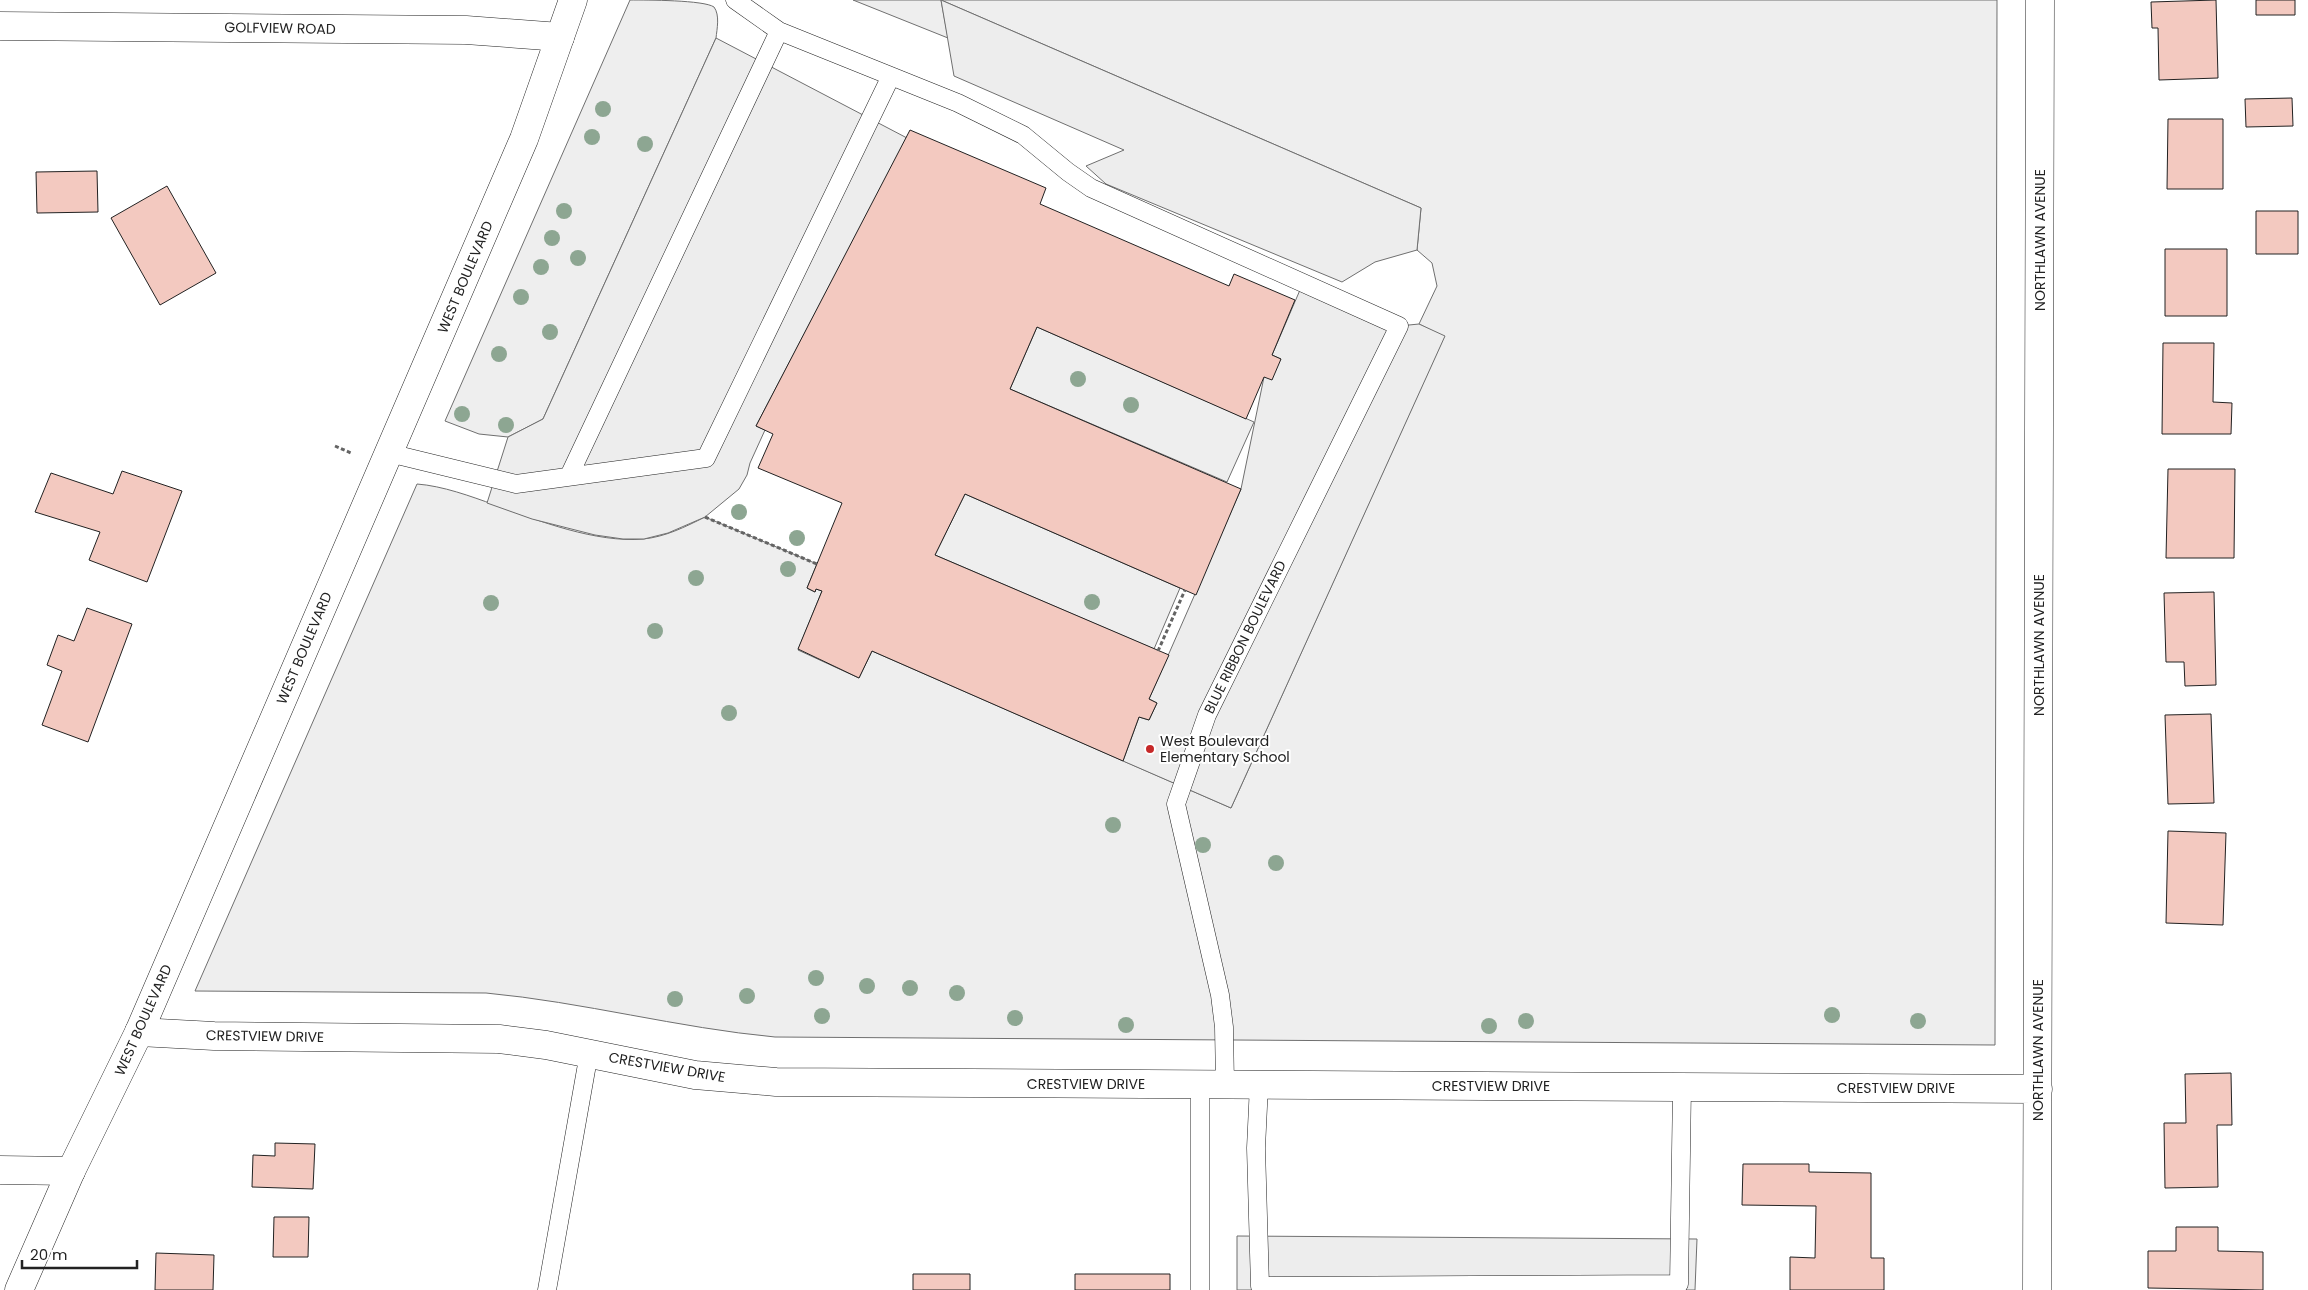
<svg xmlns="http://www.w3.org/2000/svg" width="2308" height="1290" font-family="Poppins,sans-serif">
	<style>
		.green { fill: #eee; stroke: #6f6f6f }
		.parking { fill: #ededed; stroke: #6f6f6f }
		.building { fill: #f3c9c0; stroke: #222 }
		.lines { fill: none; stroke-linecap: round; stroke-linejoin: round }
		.lane-casing { stroke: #222; stroke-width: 19 }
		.street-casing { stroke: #222; stroke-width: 29 }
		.secondary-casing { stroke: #222; stroke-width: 29 }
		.path { stroke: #646464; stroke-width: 3; stroke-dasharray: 4 2.5; stroke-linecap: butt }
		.lane { stroke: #fff; stroke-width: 18 }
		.street { stroke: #fff; stroke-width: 28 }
		.secondary { stroke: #fff; stroke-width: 28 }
		.tree { fill: #8da692 }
		.poi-dot { fill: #c62828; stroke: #fff; stroke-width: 2 }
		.labels { text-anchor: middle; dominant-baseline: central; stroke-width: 4; stroke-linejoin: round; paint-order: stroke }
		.street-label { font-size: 14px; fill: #222; stroke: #fff }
		.poi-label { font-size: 14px; fill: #222; stroke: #fff; text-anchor: start }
	</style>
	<rect width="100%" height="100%" fill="#fff"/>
	<!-- green -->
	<path class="green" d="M630,0C647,0 704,0 714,7C720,15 717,29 716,38L543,419L508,437L479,434L445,421Z
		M853,0H1997L1995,1045L775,1037C678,1028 583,1002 486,993L195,991L417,484C443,486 470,496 495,505C539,521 596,543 643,539C665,537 685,527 705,517L817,564L807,588L815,592L816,589L822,591L798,650L859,678L872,651L1231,808L1444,337L1419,324L1437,286L1432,263L1417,250L1421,208L941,0L948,38Z
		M1037,327L1254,422L1227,482L1010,389Z
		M965,494L1180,588L1154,649L935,555Z"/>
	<!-- parking -->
	<path class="parking" d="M941,0L1421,208L1417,250L1375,262L1342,282L1106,184L1086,166L1124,150L954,76Z
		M716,38L907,138L756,426L765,430L750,463L747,475L739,489L705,517L668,533L644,539H623L595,535L532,519L487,503L508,437L543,419Z
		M1303,283L1399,326L1419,324L1445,336L1231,808L1123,761L1139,717L1149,720L1157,703L1149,699L1241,489L1264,377L1281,359L1272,355Z
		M1237,1236L1697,1239L1695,1290H1237Z"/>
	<!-- building -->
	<path class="building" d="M2216,0L2218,78L2159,80L2158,28H2152L2151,2Z
		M2256,0H2295V15H2256Z
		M2292,98L2293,126L2246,127L2245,99Z
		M2168,119H2223V189H2167Z
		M910,130L1046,188L1040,204L1229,286L1234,274L1295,300L1272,355L1281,359L1272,380L1264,377L1246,419L1037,327L1010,389L1241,489L1196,595L965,494L935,555L1169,655L1149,699L1157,703L1149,720L1139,717L1123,761L872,651L859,678L798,649L822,591L816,589L815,592L807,588L842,503L758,468L773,434L756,426Z
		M97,171L98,212L37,213L36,172Z
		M167,186L216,273L160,305L111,218Z
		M2256,211H2298V254H2256Z
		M2165,249H2227V316H2165Z
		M2163,343H2214L2213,402L2232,403L2231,434H2162Z
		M2168,469H2235L2234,558H2166Z
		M122,471L182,491L147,582L89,560L100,532L35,512L51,473L113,494Z
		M2214,592L2216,685L2185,686L2184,662H2166L2164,593Z
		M87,608L132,624L88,742L42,725L62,671L47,665L58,635L74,641Z
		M2211,714L2214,803L2168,804L2165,715Z
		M2168,831L2226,833L2223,925L2166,923Z
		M2231,1073L2232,1125H2217L2218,1187L2165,1188L2164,1123H2186L2185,1074Z
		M275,1143L315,1144L313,1189L252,1187L253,1155L275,1156Z
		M1743,1164H1809V1172L1871,1173V1258H1884V1290H1790V1257L1815,1258L1816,1206L1742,1205Z
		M274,1217H309L308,1257H273Z
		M2176,1227H2218V1251L2263,1252V1290L2148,1288V1251H2176Z
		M156,1253L214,1255L213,1290H155Z
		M913,1274H970V1290H913Z
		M1075,1274H1170V1290H1075Z"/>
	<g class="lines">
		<!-- lane casing -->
		<g class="lane-casing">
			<path id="lane" d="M735,0L779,31L958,103L1023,135L1068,172L1091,188L1399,326L1207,715L1176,804L1220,995L1224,1027L1225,1085
				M389,453L516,484L706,458L891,76
				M569,476L779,31
				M1259,1085L1256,1148L1260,1286L1679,1284L1682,1087
				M547,1290L589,1053
				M1200,1290V1085"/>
		</g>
		<!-- street casing -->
		<g class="street-casing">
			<path id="street" d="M0,26L466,30L560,37
				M139,1032L214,1036L499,1039L546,1045L695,1075L776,1082L2038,1089
				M0,1170L71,1171
				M2037,1290L2040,0"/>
		</g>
		<!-- secondary casing -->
		<g class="secondary-casing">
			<path id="secondary" d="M19,1290L71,1171L139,1032L524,139L573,0"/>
		</g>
		<!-- path -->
		<path class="path" d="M335,446L351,453
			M705,517L817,564
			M1158,651L1185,590"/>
		<!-- lane -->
		<use href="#lane" class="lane"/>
		<!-- street -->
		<use href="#street" class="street"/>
		<!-- secondary -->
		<use href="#secondary" class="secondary"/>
	</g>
	<!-- trees -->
	<g class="tree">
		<circle cx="603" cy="109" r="8"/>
		<circle cx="592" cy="137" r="8"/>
		<circle cx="645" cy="144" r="8"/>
		<circle cx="564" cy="211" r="8"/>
		<circle cx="552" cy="238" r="8"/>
		<circle cx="578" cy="258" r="8"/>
		<circle cx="541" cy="267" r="8"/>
		<circle cx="521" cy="297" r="8"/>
		<circle cx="550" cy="332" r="8"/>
		<circle cx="499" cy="354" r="8"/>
		<circle cx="1078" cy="379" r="8"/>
		<circle cx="1131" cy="405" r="8"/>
		<circle cx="462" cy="414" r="8"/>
		<circle cx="506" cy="425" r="8"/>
		<circle cx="739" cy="512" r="8"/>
		<circle cx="797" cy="538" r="8"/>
		<circle cx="788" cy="569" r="8"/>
		<circle cx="696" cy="578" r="8"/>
		<circle cx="1092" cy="602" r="8"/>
		<circle cx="491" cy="603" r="8"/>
		<circle cx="655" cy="631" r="8"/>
		<circle cx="729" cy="713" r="8"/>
		<circle cx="1113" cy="825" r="8"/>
		<circle cx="1203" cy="845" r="8"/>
		<circle cx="1276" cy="863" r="8"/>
		<circle cx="816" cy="978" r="8"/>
		<circle cx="867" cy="986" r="8"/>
		<circle cx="910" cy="988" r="8"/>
		<circle cx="957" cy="993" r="8"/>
		<circle cx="747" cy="996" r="8"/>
		<circle cx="675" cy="999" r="8"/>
		<circle cx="1832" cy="1015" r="8"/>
		<circle cx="822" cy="1016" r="8"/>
		<circle cx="1015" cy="1018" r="8"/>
		<circle cx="1526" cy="1021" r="8"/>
		<circle cx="1918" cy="1021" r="8"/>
		<circle cx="1126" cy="1025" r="8"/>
		<circle cx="1489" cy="1026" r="8"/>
	</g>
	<!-- markers -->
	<circle class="poi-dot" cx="1150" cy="749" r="5"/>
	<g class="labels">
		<!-- street labels -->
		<g class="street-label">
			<text transform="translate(280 28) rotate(1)">GOLFVIEW ROAD</text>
			<text transform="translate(2040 240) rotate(-90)">NORTHLAWN AVENUE</text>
			<text transform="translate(465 277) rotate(-67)">WEST BOULEVARD</text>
			<text transform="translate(1245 637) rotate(-64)">BLUE RIBBON BOULEVARD</text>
			<text transform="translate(2039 645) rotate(-90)">NORTHLAWN AVENUE</text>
			<text transform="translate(304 648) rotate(-67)">WEST BOULEVARD</text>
			<text transform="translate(143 1020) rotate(-66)">WEST BOULEVARD</text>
			<text transform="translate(265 1036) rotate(1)">CRESTVIEW DRIVE</text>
			<text transform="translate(2038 1050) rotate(-90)">NORTHLAWN AVENUE</text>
			<text transform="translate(667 1067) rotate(10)">CRESTVIEW DRIVE</text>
			<text x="1086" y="1084">CRESTVIEW DRIVE</text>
			<text x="1491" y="1086">CRESTVIEW DRIVE</text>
			<text x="1896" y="1088">CRESTVIEW DRIVE</text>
		</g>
		<!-- poi labels -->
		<g class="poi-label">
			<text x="1160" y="741">West Boulevard<tspan x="1160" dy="16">Elementary School</tspan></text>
		</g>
	</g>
	<!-- scale -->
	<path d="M22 1260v8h115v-8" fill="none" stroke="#222222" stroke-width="2.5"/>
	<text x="30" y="1260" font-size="15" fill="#222222" stroke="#ffffff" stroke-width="4" paint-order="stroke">20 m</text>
</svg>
